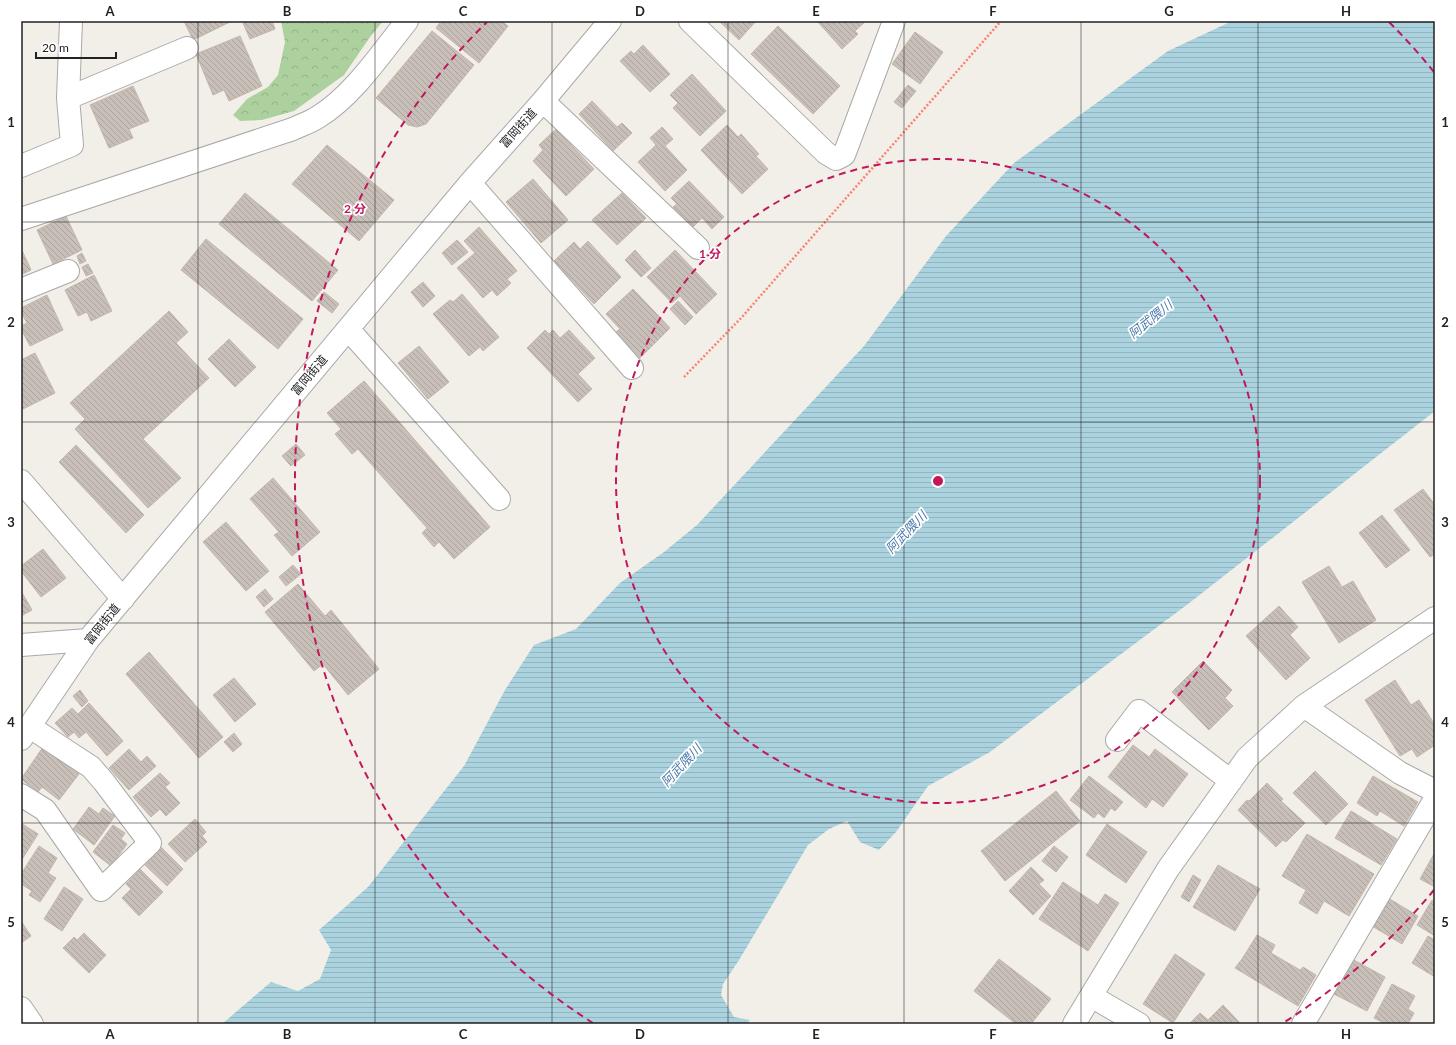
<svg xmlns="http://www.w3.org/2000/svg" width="1456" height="1045" font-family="Lato,'Noto Sans JP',sans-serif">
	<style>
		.forest { fill: url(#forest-crowns) }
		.water { fill: url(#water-rules) }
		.building { fill: url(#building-back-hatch); stroke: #c4b6ab }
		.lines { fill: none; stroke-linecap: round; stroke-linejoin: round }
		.minor-casing { stroke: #a9a9a9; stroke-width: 24 }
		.path { stroke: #fa8072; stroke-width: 2.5; stroke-dasharray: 2 2; stroke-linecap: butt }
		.minor { stroke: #fff; stroke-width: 22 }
		.grid { fill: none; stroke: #222; stroke-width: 1; stroke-opacity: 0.55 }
		.ring { fill: none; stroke: #c2185b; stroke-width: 2; stroke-dasharray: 7 5 }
		.labels { text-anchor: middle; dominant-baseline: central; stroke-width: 3.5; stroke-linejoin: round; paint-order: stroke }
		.street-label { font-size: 12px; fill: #222; stroke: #fff }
		.water-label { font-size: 13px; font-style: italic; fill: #4a7aab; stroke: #fff }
		.centre { fill: #c2185b; stroke: #fff; stroke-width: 2 }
		.ring-label { font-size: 12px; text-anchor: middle; font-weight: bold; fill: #c2185b; stroke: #fff; stroke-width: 3.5; stroke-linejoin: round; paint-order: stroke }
		.neatline { fill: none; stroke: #222; stroke-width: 1.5 }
		.grid-label { font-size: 13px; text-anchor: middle; font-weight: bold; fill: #222 }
	</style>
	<defs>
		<pattern id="forest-crowns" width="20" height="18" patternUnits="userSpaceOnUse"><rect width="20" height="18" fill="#add19e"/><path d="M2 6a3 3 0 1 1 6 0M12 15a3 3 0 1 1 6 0" fill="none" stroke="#95b388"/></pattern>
		<pattern id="water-rules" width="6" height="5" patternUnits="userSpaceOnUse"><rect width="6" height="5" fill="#aad3df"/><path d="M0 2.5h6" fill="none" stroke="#92b5bf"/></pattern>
		<pattern id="building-back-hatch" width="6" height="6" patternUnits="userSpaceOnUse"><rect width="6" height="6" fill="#c7bfb8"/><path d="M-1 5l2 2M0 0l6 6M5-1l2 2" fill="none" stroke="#aba49e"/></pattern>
	</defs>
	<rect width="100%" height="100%" fill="#f2efe9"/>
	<!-- forest -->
	<path class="forest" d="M281,21H383L370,37L344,75L294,111L262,120L240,121L233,115L247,99L268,87L278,75L285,42Z"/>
	<!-- water -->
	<path class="water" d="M1232,21H1435V411L1188,604L990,752L928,786L896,832L879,850L860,842L847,821L829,829L808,845L739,960L723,984L721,995L734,1017L750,1020L747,1024H222L271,982L298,991L320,979L331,950L319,930L368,887L464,766L505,690L534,645L576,629L620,583L664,552L697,525L864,346L946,236L1014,163L1168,51Z"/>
	<!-- building -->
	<path class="building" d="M184,21H232L193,40Z
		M247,21H272L275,29L250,39L243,23Z
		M441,21H501L508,26L479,63L436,28Z
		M719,21H756L739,40Z
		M817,21H866L855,31L858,34L842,49Z
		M778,26L840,86L813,114L751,54Z
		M432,31L474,65L426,124L417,127L413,126L408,125L376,98Z
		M915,32L943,52L920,84L892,64Z
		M240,36L262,86L229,101L224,90L213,95L196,54Z
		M643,45L670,74L650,92L620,61L631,51L634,54Z
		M692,74L726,111L700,136L673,108L678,103L670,95Z
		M908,85L916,91L902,108L894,102Z
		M133,86L149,121L129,129L133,138L109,148L90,105Z
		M592,101L617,127L622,123L632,133L613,151L579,114Z
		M727,125L738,137L741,134L759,154L756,156L768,169L742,194L701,150Z
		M662,127L673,139L665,146L687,170L665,191L638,162L656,145L650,138Z
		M556,129L594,169L566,196L533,161L543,150L539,145Z
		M327,145L394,200L359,241L292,184Z
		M533,179L568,220L541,243L506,202Z
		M689,181L724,217L712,229L702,218L693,227L673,207L677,204L671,198Z
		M245,193L338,270L312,301L219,224Z
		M622,193L646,218L617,245L592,220Z
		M66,216L82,250L53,264L37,230Z
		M479,227L517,271L507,279L511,283L497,296L492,290L483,298L457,268L475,253L464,241Z
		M206,239L303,319L278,349L181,270Z
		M457,240L468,252L452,265L442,253Z
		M588,241L621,277L594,304L554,261L574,242L580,249Z
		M21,248L31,270L21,275Z
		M635,250L651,268L641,277L625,260Z
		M675,250L717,294L696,314L680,296L672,303L647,277Z
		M82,253L86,261L80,264L77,256Z
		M88,264L93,273L86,276L82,267Z
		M94,275L112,311L91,321L87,312L78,316L65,290Z
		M423,282L435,296L423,307L411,292Z
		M633,289L670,328L640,358L616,332L620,329L606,314Z
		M324,292L339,304L332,313L317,301Z
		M462,294L499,337L483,351L480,347L469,356L433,314L450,300L453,302Z
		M47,295L63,330L30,346L21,329V326L27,323L21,312V308Z
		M678,301L693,317L685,325L670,309Z
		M169,311L188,332L176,343L209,378L143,439L181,478L148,508L75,429L85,419L70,403Z
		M545,330L549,334L553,330L560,338L569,330L595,358L578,374L592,389L578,402L527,348Z
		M229,339L256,367L235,387L208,359Z
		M419,346L449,382L428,399L398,363Z
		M35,353L55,393L21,410V360Z
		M364,381L490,527L454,559L439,542L434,547L422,533L427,528L358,449L352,454L335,434L341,429L327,413Z
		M296,444L305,455L291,466L282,456Z
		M76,445L144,515L126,533L59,462Z
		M273,478L320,532L292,556L274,535L279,532L250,499Z
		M1423,489L1435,505V554L1430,557L1394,510Z
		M1382,515L1410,550L1386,568L1359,533Z
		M226,522L269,571L246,591L203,542Z
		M43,549L66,578L41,597L21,571V566Z
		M293,565L301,574L286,586L279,577Z
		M1329,566L1342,587L1353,581L1376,620L1339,643L1302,582Z
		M298,584L325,616L331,610L379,669L348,695L323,664L314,671L265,612Z
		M265,589L273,599L264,607L256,597Z
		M21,591L32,610L21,616Z
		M1279,606L1298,627L1290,635L1310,658L1286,680L1246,636Z
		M149,652L223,737L199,758L126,674Z
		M1203,661L1232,690L1225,698L1233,706L1209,730L1172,692Z
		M234,678L256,704L235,722L213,695Z
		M1395,680L1411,705L1419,700L1435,725V745L1417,757L1412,749L1400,756L1365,700Z
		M80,690L88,701L82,707L73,696Z
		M89,703L123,741L107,756L86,732L79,738L74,732L68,737L55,723L72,708L78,714Z
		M234,733L242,744L233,752L224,742Z
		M1133,745L1149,757L1155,749L1188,774L1163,807L1152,799L1146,808L1108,777Z
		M43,747L79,774L59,800L42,787L38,792L21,779Z
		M129,749L141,762L147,756L156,766L129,790L109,768Z
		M1315,771L1348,804L1326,825L1293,793Z
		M160,773L170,783L165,787L180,803L166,816L160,809L151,817L133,797Z
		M1089,776L1123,802L1115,811L1111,808L1104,818L1098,813L1094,818L1070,800Z
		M1373,776L1418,802L1404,826L1380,811L1377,816L1357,803Z
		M1267,783L1283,799L1281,801L1305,823L1286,842L1283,840L1276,847L1238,810L1247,800L1249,801Z
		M1056,791L1080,821L1005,881L981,851Z
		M89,807L99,814L103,808L115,816L94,845L73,829Z
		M1351,811L1397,839L1381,865L1335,838Z
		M195,819L206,832L202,836L207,842L185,862L168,844Z
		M21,823L38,834L21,861Z
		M1107,824L1147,852L1126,883L1086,855Z
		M113,825L125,833L121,839L127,844L111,866L93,852Z
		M1307,834L1374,874L1349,916L1324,901L1317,914L1299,903L1306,890L1282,876Z
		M39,846L57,858L48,873L56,878L40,902L29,895L32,891L21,884V874Z
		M160,846L183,869L167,886L143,863Z
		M1054,846L1068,857L1056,872L1042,861Z
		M1435,852V887L1420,879Z
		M1218,865L1260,889L1235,931L1193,907Z
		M1031,867L1044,880L1039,884L1051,896L1033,915L1009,891Z
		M140,869L163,892L139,916L122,898L131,889L126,884Z
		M1193,875L1201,880L1189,902L1181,897Z
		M1063,882L1098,905L1105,894L1119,903L1088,951L1039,919Z
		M64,887L83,899L62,931L44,919Z
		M1388,898L1418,916L1402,944L1372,926Z
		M1432,900L1435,902V936L1417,925Z
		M21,921L31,936L21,943Z
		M84,933L106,955L89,973L63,948L74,937L77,940Z
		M1257,935L1275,945L1271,953L1300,970L1303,967L1316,975L1298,1006L1235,968L1242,959Z
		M1428,936L1435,940V977L1412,963Z
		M1175,954L1205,974L1173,1023L1143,1004Z
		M999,959L1051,999L1031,1024H1016L974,991Z
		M1352,959L1385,977L1367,1011L1334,994Z
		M1392,984L1415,996L1408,1009L1414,1013L1408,1024H1386L1374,1018Z
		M1223,1005L1241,1024H1189L1200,1013L1208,1020Z"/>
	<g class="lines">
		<!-- minor casing -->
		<g class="minor-casing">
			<path id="minor" d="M690,21L826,153L836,159L844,155L894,21
				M68,98L187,48
				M543,101L698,248
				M21,166L72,145L68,98L71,21
				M470,183L632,368
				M21,219L293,129C301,125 311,122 318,117C353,96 382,52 407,21
				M21,290L68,271
				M348,329L499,499
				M21,481L123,599
				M21,645L88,640
				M1304,706L1400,773L1435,791
				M21,739L88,640L470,183L543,101L610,21
				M1117,740L1139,711L1231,781
				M21,795L45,810L101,890L150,843L104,782L91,767L30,727
				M1091,996L1139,1024
				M21,1008L32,1024
				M1074,1024L1168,869L1247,758L1304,706L1435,618
				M1303,1024L1435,799"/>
		</g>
		<!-- path -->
		<path class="path" d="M684,377L742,317L1001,21"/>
		<!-- minor -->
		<use href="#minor" class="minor"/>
	</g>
	<!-- grid -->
	<path class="grid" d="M198,21V1024M375,21V1024M552,21V1024M728,21V1024M904,21V1024M1081,21V1024M1258,21V1024M21,222H1435M21,422H1435M21,623H1435M21,823H1435"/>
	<!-- distance rings -->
	<g class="ring">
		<circle cx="938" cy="481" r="322"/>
		<path d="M1434 890A643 643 0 0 1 1283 1023M593 1023A643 643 0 0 1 487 22M1389 22A643 643 0 0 1 1434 72"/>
	</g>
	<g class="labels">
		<!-- street labels -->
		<g class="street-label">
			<text transform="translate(518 128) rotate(-48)">富岡街道</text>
			<text transform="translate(309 375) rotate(-50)">富岡街道</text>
			<text transform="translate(102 624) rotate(-51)">富岡街道</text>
		</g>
		<!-- water labels -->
		<g class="water-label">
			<text transform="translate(1150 319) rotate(-39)">阿武隈川</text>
			<text transform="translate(906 532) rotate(-46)">阿武隈川</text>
			<text transform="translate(681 765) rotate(-47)">阿武隈川</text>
		</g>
	</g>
	<circle cx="938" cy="481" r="6" class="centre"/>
	<g class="ring-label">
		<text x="355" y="213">2 分</text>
		<text x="710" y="258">1 分</text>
	</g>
	<!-- border -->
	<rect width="1456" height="1045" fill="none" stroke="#ffffff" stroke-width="44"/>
	<!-- scale -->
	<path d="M36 52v6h80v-6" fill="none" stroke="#222222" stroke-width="2"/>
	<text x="42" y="52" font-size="12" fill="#222222" stroke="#ffffff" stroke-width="3" paint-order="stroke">20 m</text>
	<rect x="22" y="22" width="1412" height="1001" class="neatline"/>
	<g class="grid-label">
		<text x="110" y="16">A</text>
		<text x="287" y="16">B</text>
		<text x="463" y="16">C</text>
		<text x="640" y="16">D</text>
		<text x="816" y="16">E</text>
		<text x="993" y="16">F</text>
		<text x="1169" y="16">G</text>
		<text x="1346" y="16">H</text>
		<text x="11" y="127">1</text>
		<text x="1445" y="127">1</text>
		<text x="11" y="327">2</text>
		<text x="1445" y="327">2</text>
		<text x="11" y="527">3</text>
		<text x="1445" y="527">3</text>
		<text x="11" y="727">4</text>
		<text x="1445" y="727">4</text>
		<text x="11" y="927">5</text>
		<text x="1445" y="927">5</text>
		<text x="110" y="1039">A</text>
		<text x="287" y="1039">B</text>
		<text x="463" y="1039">C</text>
		<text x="640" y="1039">D</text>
		<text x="816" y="1039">E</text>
		<text x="993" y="1039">F</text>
		<text x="1169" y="1039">G</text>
		<text x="1346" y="1039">H</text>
	</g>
</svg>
